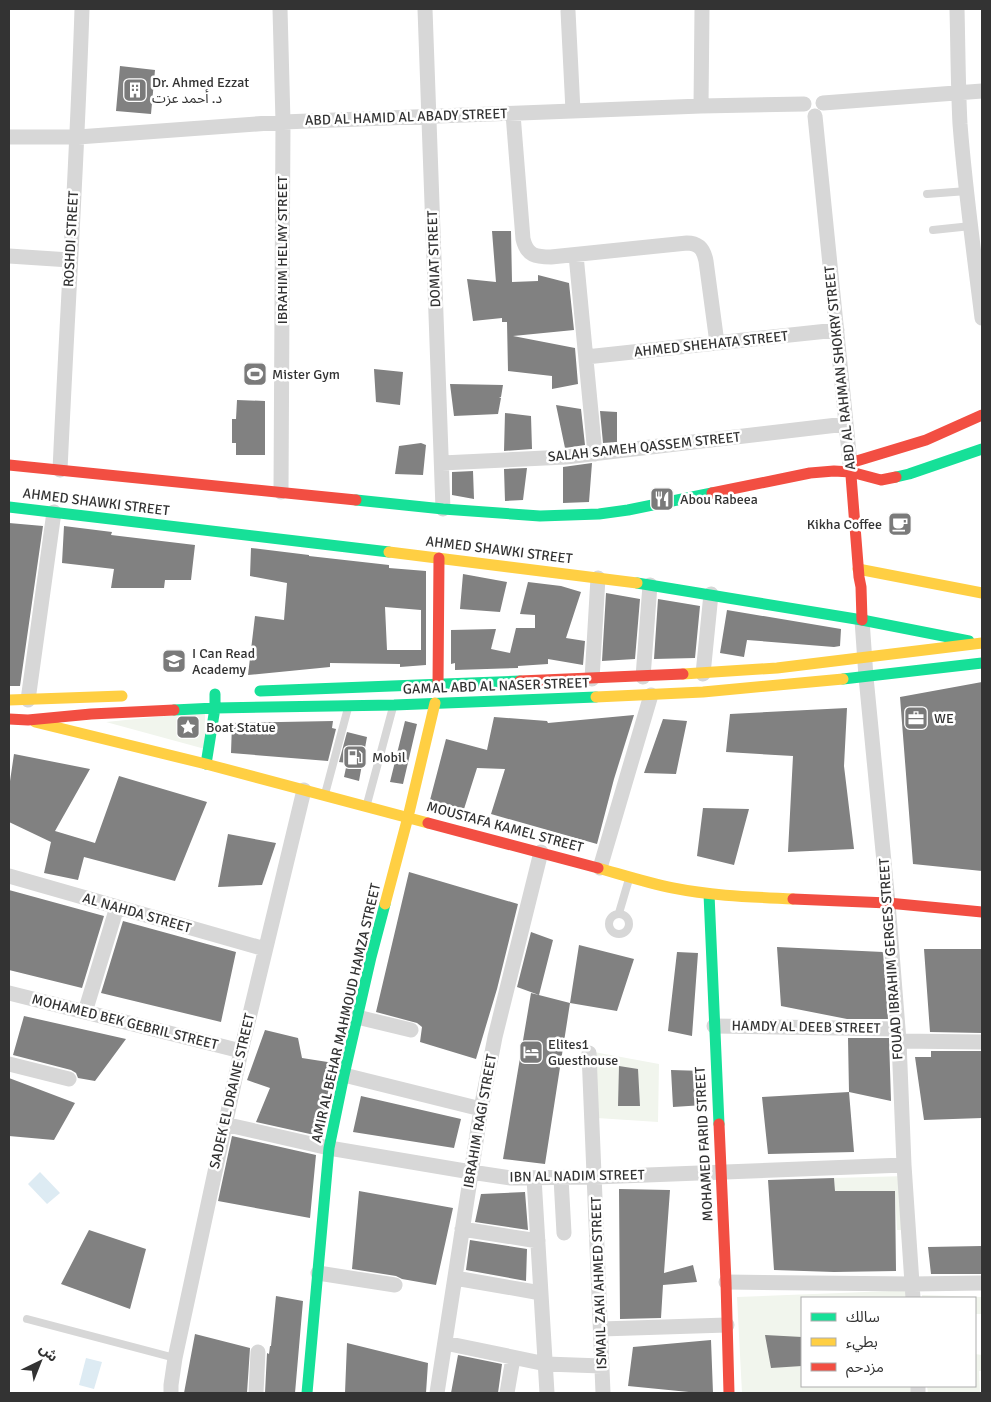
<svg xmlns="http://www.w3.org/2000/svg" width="991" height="1402" font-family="Signika,'Noto Sans Arabic',sans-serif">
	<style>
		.green { fill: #f1f5ed }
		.water { fill: #ddebf3 }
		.building { fill: #818181; fill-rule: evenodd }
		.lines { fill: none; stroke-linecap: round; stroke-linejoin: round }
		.lane { stroke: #d7d7d7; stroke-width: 8 }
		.street { stroke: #d7d7d7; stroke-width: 15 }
		.fast { stroke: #16e098; stroke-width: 11 }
		.slow { stroke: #ffcf43; stroke-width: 11 }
		.jam { stroke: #f24e42; stroke-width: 11 }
		.labels { text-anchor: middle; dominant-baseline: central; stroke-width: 5; stroke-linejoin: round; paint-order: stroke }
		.poi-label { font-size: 14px; fill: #333; stroke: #fff; text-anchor: start }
		.street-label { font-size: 14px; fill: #333; stroke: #fff }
	</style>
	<rect width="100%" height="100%" fill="#fff"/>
	<!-- green -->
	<path class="green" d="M205,712V749L106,722Z
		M594,1052L659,1064L658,1122L597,1118Z
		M907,1176L909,1230H897L895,1191L835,1192L834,1178Z
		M917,1290V1298H802V1386H919L920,1393H742L737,1297Z
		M922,1295L982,1297V1314H975V1298H922Z
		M975,1354L982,1355V1371H979L980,1393H928L927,1386H975Z"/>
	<!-- water -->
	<path class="water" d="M40,1172L60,1193L47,1204L28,1184Z
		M86,1358L102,1362L94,1389L79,1385Z"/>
	<!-- building -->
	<path class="building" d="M120,66L155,70L151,114L116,111Z
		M492,231H511L512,282L538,281V275L569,283L574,330L513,336L575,348L578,384L552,389V376L508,371L507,322H502V318L473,321L467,279L496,282Z
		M374,369L403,372L400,405L376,402Z
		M450,384L503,385L501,397L499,398H501L498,414L454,416Z
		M237,400L265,401V455H236V443H232V419H236Z
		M556,405L581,409L585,445L565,448Z
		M600,411L617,412V442L603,443Z
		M505,413L531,416L532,449L504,451Z
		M421,443L426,445L423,475L395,474L399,446Z
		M592,463L589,502L563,503V467Z
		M527,468L523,500L505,501L504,469Z
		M473,471L474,499L452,495V472Z
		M9,523L43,526L20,686H9Z
		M64,526L112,532L111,535L195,545L191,580H165L164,588H111L114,569L62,563Z
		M251,548L309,555V556L389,565V568L426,571V665L400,667V664L330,663V667L248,675L255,616L284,620L287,583L250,576ZM385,607L421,610V650H387Z
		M463,574L507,582L500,612L460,609Z
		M528,582L561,586L581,592L566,638L585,641L583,665L548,659V664L518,666V668L455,670V663L451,664V630L496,629L491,649L510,653L516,628H535V615L520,614Z
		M606,593L640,599L635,659L602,661Z
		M658,599L700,606L695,658L654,659Z
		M727,610L841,629L840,646L834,647L747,640L744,657L720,653Z
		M982,682V871L913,864L900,697Z
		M847,708L844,766L854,849L788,852L793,756L726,752L730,714Z
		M634,715L614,779L597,844L491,814L505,769L477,768L464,809L430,800L446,739L487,750L494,717L547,721L548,723Z
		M663,719L687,721L676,774L644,773Z
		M333,721L332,728L336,729L328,761L231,753L232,723Z
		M405,721L417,724L403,784L390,782Z
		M347,732L367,737L359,781L344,777L347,763L339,762Z
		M14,754L90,769L55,831L95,843L119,776L207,802L175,881L84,857L78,880L44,873L51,842L9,822V788Z
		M703,808L749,809L734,865L697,856Z
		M228,834L276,843L262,885L218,887Z
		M409,872L518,904L497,989L476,1059L420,1042L422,1027L417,1023L376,1012Z
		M9,890L104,916L82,988L9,970Z
		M123,921L236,952L221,1022L101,993Z
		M531,932L553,940L539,995L517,987Z
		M579,945L634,959L617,1011L570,1003Z
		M777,947L883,952L888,1019H847L781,1006Z
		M924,949H982V1033L930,1032Z
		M677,952L698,953L692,1036L668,1031Z
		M531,993L570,1003L545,1164L503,1159Z
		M24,1016L126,1039L95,1081L78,1078L76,1073L71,1070L13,1055Z
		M265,1030L298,1038L302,1058L334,1063L319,1136L256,1122L270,1088L247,1080Z
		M848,1038H889L891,1101L849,1092Z
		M931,1051H982V1118L924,1120L915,1057H931Z
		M619,1066L638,1069L640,1106H618Z
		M671,1070L704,1071L705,1095L704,1105L673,1107Z
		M9,1078L75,1103L54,1140L9,1136Z
		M849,1092L854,1152L768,1154L762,1097Z
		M361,1096L461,1119L454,1148L353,1132Z
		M232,1136L316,1155L310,1218L218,1201Z
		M834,1178L835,1191H895L896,1271L834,1272L774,1270L768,1180Z
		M619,1189L670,1190L664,1273L693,1265L697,1282L663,1285L661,1318L620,1319Z
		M359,1191L453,1208L436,1285L402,1279L396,1276L352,1269Z
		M525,1192L528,1230L475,1222L481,1194Z
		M89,1230L146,1249L130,1309L61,1284Z
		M470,1240L527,1249L526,1281L466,1270Z
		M982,1246V1274H931L928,1247Z
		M276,1296L303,1301L295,1393H265L267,1353L269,1354L270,1346H271Z
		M195,1334L250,1348L247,1393H184Z
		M765,1335L802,1337V1366L771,1368Z
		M711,1340L713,1393H699L628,1386L633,1347Z
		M347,1343L428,1363L426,1393H345Z
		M458,1355L502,1364L498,1393H451Z"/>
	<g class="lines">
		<!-- lane -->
		<path class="lane" d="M927,194L967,191
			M933,230L971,226
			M325,794L348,708
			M367,804L393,707
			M619,913L629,879
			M609 924a10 10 0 1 1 20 0a10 10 0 1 1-20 0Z
			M27,1319L175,1358"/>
		<!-- street -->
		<path class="street" d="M280,9L283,122L281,492
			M425,9L443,509
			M957,9C958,47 958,85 960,124C965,189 974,253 982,318
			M568,11L573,111
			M823,103L982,91
			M701,106L702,9
			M513,114L523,239C527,256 536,257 551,257L687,243C699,243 704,250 706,261L717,343
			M815,116L850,463
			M9,137H78L283,122L701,106L804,104
			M576,255L595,454
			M9,256L70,260
			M586,357L837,330
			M442,463L566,457L846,424
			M60,470C67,316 77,163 82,9
			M862,620L866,677L888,903L899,1041L904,1165L913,1298
			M703,674L711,594
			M643,677L650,585
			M592,679L598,578
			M28,700L54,512
			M600,868L651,695
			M9,876L265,949
			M9,993L241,1051
			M85,1012L117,907
			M357,1017L411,1030
			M714,1026L897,1029
			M899,1041L982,1042
			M589,1053L603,1393
			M9,1064L69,1079
			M344,1075L481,1109
			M224,1124L329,1148L471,1172L511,1178L595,1177L904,1165
			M534,1178L547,1393
			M561,1178L564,1233
			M462,1229L538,1241
			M318,1273L395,1285
			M455,1278L541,1293
			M726,1282L912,1284L982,1283
			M601,1329L727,1325
			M445,1343L546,1364L602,1366
			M918,1386V1393
			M171,1393V1385L175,1358L241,1051L304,790
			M256,1393L258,1352
			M437,1393L481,1109L495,1037L541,852
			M507,1393L513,1358"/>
		<!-- fast -->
		<path class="fast" d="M896,477L909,474L982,449
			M356,500L443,509L540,516L599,514L628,510L712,493
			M9,507L389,552
			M637,583L862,620L969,641
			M843,679L982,663
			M260,691L520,681
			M174,710L215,708L394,705L596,697
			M206,764L215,708V694
			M709,894L719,1124
			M307,1393L329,1148L344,1075L371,957L385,904"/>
		<!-- slow -->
		<path class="slow" d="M389,552L637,583
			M858,569L982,593
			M683,674L777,668L982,643
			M596,697L703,692L843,679
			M9,700L122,696
			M35,722L206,764L428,823
			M598,868C623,875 648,883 673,888C713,896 753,897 793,899
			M385,904L408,817L435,703"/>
		<!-- jam -->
		<path class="jam" d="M9,465L356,500
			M712,493L810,473L834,471L851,472L881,480L896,477
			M862,620L861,587L859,577L850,463L926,440L982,415
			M520,681L683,674
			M438,685L439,558
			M9,719L28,720L91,714L174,710
			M428,823L598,868
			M793,899L888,903L982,912
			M719,1124L726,1282L729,1393"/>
	</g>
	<!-- icons -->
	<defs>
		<g id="building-square" transform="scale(1.25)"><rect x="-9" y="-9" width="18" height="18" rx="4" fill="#7a7a7a" stroke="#fff"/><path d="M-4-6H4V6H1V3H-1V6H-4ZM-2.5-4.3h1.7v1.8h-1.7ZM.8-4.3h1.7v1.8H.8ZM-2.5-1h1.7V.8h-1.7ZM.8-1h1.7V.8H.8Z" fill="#fff"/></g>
		<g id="stadium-square" transform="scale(1.25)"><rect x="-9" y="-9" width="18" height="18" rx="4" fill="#7a7a7a" stroke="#fff"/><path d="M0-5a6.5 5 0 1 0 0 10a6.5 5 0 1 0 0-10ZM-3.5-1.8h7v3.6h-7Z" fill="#fff"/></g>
		<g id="restaurant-square" transform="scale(1.25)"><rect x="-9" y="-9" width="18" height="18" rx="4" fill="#7a7a7a" stroke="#fff"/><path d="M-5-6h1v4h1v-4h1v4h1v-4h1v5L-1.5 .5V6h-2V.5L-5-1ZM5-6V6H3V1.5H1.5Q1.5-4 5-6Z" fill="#fff"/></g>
		<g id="cafe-square" transform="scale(1.25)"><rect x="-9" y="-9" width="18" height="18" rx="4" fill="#7a7a7a" stroke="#fff"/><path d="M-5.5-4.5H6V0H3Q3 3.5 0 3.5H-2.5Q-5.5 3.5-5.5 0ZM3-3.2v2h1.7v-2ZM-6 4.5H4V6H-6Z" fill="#fff"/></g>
		<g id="school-square" transform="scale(1.25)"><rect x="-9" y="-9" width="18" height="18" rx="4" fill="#7a7a7a" stroke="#fff"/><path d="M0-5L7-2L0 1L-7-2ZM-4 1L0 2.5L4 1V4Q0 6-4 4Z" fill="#fff"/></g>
		<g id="office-square" transform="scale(1.25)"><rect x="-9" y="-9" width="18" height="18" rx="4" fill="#7a7a7a" stroke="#fff"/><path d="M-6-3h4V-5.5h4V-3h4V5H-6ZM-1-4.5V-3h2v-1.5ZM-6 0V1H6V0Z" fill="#fff"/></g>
		<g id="sight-square" transform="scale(1.25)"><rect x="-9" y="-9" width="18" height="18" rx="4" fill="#7a7a7a" stroke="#fff"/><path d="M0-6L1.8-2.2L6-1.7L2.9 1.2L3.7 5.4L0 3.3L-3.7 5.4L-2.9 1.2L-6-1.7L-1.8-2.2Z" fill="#fff"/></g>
		<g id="fuel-square" transform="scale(1.25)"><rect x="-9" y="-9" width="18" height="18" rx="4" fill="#7a7a7a" stroke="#fff"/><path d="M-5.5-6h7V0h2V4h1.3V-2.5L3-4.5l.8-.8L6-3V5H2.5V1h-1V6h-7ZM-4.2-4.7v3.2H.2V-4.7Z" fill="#fff"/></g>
		<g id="hotel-square" transform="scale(1.25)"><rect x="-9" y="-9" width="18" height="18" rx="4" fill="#7a7a7a" stroke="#fff"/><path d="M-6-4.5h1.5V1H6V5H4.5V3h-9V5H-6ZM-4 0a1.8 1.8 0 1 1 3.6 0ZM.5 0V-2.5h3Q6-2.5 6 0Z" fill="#fff"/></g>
	</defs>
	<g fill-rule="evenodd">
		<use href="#building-square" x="135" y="90"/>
		<use href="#stadium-square" x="255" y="374"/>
		<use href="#restaurant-square" x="662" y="499"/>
		<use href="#cafe-square" x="900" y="524"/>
		<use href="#school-square" x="174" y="661"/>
		<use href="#office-square" x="916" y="718"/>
		<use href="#sight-square" x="188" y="727"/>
		<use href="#fuel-square" x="355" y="757"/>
		<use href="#hotel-square" x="531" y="1052"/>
	</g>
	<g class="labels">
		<!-- poi labels -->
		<g class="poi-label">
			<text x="152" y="82">Dr. Ahmed Ezzat<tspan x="152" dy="16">د. أحمد عزت</tspan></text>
			<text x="272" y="374">Mister Gym</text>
			<text x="680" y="499">Abou Rabeea</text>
			<text x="882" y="524" text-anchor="end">Kikha Coffee</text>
			<text x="192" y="653">I Can Read<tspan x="192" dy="16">Academy</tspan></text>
			<text x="934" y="718">WE</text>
			<text x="206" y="727">Boat Statue</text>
			<text x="372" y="757">Mobil</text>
			<text x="548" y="1044">Elites1<tspan x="548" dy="16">Guesthouse</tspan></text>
		</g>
		<!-- street labels -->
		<g class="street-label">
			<text transform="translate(406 117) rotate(-2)">ABD AL HAMID AL ABADY STREET</text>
			<text transform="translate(71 239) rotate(-87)">ROSHDI STREET</text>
			<text transform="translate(282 250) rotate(-90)">IBRAHIM HELMY STREET</text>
			<text transform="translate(434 259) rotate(-92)">DOMIAT STREET</text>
			<text transform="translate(711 344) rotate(-6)">AHMED SHEHATA STREET</text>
			<text transform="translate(840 368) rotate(-96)">ABD AL RAHMAN SHOKRY STREET</text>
			<text transform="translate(644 447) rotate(-6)">SALAH SAMEH QASSEM STREET</text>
			<text transform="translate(96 502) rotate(7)">AHMED SHAWKI STREET</text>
			<text transform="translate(499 550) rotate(7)">AHMED SHAWKI STREET</text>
			<text transform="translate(496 686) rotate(-2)">GAMAL ABD AL NASER STREET</text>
			<text transform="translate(505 827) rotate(15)">MOUSTAFA KAMEL STREET</text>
			<text transform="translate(137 913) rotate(16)">AL NAHDA STREET</text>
			<text transform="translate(891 959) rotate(-94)">FOUAD IBRAHIM GERGES STREET</text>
			<text transform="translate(346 1013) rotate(-77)">AMIR AL BEHAR MAHMOUD HAMZA STREET</text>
			<text transform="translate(125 1022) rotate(14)">MOHAMED BEK GEBRIL STREET</text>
			<text transform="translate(806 1027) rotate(1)">HAMDY AL DEEB STREET</text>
			<text transform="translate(232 1091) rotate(-77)">SADEK EL DRAINE STREET</text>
			<text transform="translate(480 1121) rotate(-80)">IBRAHIM RAGI STREET</text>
			<text transform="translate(704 1144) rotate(-93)">MOHAMED FARID STREET</text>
			<text transform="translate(577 1176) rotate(-1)">IBN AL NADIM STREET</text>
			<text transform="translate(599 1283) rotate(-92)">ISMAIL ZAKI AHMED STREET</text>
		</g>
	</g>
	<!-- border -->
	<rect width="991" height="1402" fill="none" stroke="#333333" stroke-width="20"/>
	<!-- legend -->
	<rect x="801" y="1297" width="175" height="90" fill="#ffffff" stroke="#adadad"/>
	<rect x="811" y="1313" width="25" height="8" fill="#16e098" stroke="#adadad"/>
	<text x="846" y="1322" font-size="15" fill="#333333">سالك</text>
	<rect x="811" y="1338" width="25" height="8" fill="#ffcf43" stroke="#adadad"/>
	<text x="846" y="1347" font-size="15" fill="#333333">بطيء</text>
	<rect x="811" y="1363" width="25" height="8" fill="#f24e42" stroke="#adadad"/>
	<text x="846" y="1372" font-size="15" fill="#333333">مزدحم</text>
	<!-- north arrow -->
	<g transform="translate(40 1362) rotate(43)" stroke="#ffffff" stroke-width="4" paint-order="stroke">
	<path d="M0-4L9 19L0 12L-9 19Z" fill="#333333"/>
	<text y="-8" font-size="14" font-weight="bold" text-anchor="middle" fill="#333333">ش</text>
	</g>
</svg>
